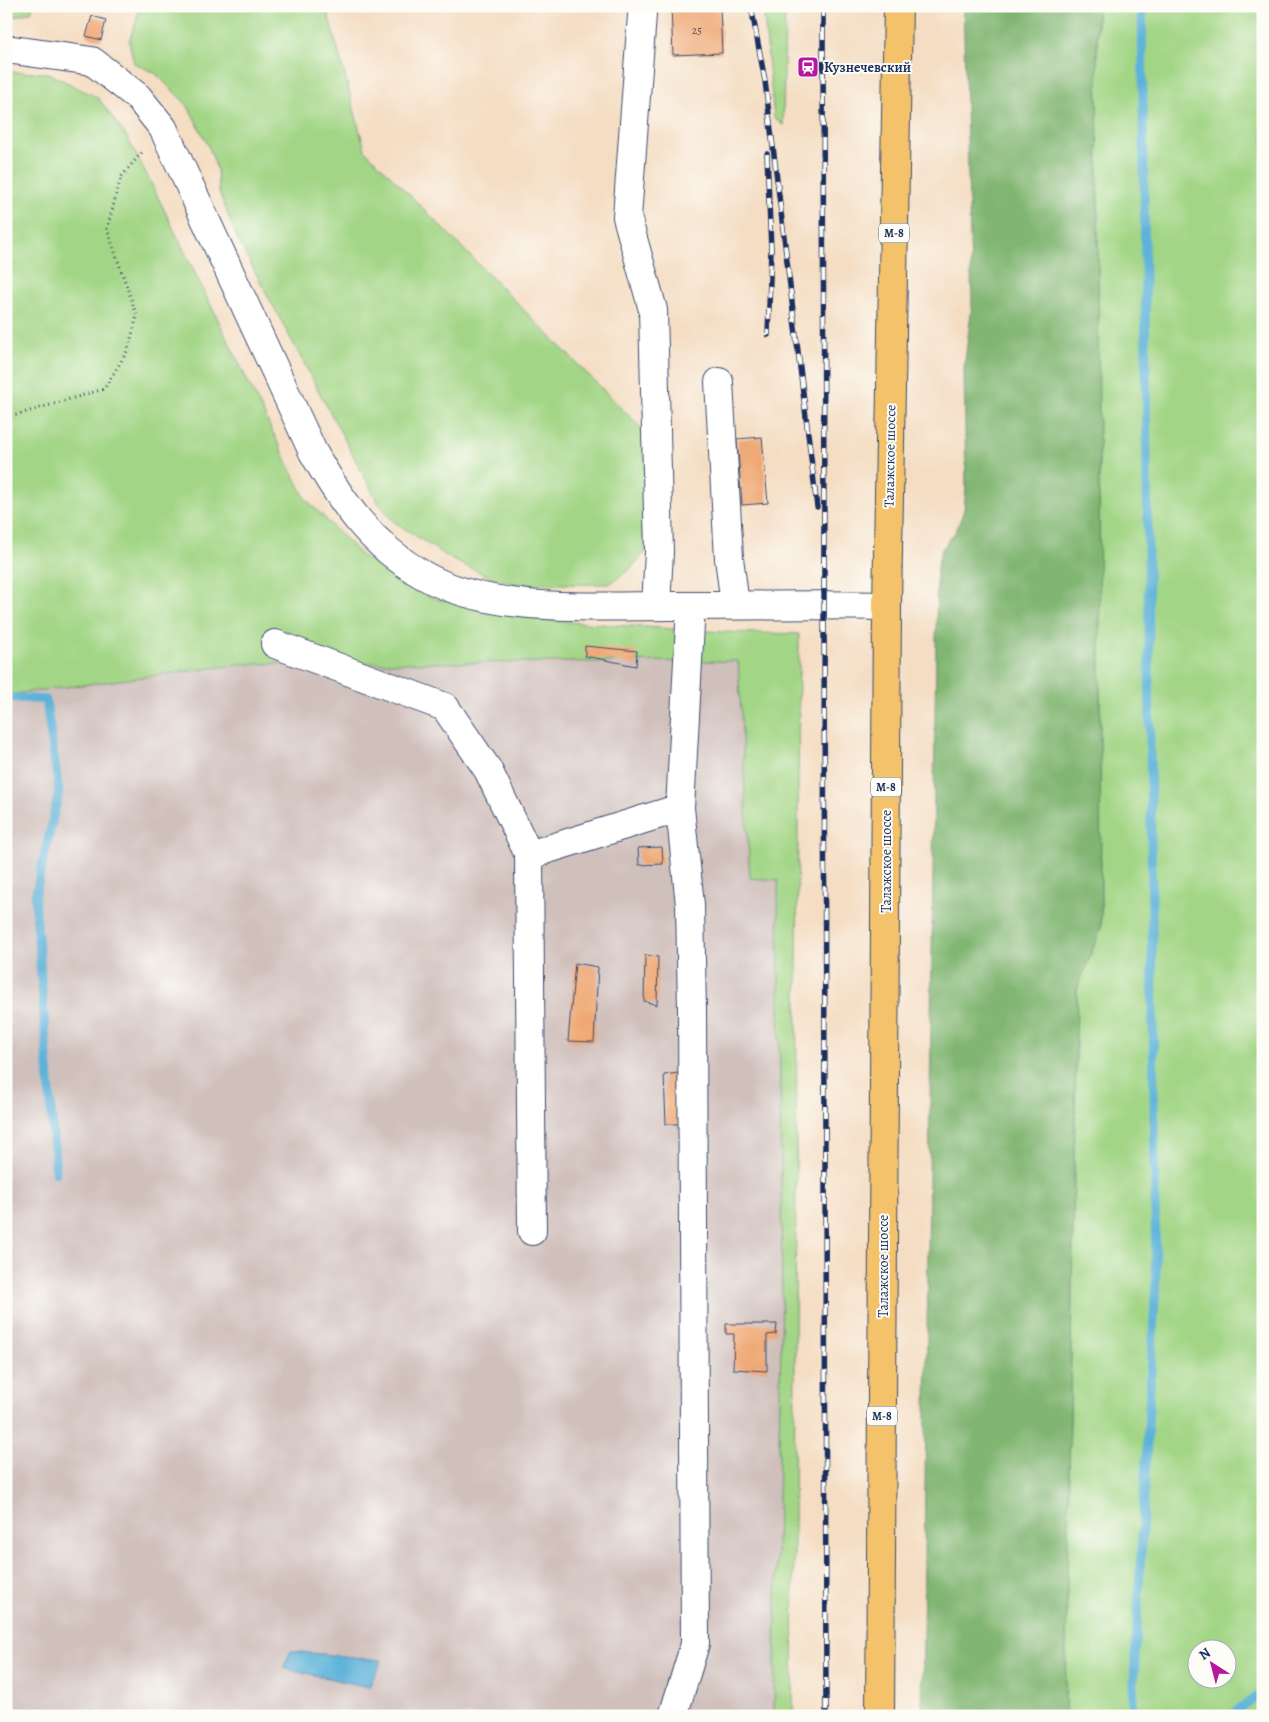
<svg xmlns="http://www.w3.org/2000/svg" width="1269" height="1722" font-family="Alegreya,serif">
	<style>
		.industrial { fill: #d0c0bc }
		.green { fill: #a2d585; stroke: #5e8272; fill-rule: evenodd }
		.forest { fill: #81b672; stroke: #4e7268 }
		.water { fill: #5db2d9; stroke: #3c709c }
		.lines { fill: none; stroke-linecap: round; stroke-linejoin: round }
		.stream { stroke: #5db2d9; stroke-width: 9 }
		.building { fill: #efa976 }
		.minor-casing { stroke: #3c496d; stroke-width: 30 }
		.major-casing { stroke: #3c496d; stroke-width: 30 }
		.path { stroke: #3c496d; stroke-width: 3; stroke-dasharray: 1 4; stroke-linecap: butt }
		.minor { stroke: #fff; stroke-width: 28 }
		.major { stroke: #f3c26a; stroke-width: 28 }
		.rail-casing { stroke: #1b2f5e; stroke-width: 5.5 }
		.rail { stroke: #fdfcf7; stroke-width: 4; stroke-dasharray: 11; stroke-linecap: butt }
		.labels { text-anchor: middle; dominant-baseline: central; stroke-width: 4; stroke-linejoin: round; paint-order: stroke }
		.number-label { font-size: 11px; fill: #504e64 }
		.shield { fill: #fdfcf7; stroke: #5f6c8c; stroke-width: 1 }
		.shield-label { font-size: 12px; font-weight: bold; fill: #1b2f5e }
		.poi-label { font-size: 14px; font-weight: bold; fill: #1b2f5e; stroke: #fdfcf7; text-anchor: start }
		.street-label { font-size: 14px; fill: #1b2f5e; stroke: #fdfcf7 }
	</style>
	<rect width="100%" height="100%" fill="#fdfcf7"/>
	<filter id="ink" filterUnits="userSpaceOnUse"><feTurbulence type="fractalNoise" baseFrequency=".02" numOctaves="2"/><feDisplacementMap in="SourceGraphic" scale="10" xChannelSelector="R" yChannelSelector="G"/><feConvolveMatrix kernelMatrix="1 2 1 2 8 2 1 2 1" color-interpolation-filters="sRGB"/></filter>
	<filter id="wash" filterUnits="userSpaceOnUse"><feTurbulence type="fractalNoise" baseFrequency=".0096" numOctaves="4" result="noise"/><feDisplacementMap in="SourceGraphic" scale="20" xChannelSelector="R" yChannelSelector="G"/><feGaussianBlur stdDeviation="1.12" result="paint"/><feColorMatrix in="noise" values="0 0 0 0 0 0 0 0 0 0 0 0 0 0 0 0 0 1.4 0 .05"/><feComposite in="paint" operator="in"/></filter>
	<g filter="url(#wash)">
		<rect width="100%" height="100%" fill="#f4ddc2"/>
		<!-- industrial -->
		<path class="industrial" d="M738,660L750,878L778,880L782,1286L774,1716H6V695L242,664Z"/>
		<!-- green -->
		<path class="green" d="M6,6H33L31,12L6,19Z
			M139,6H326L365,150L641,428L645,455L646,552L629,570L609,584H516L492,578L451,559L393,521L378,502L237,238L219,192L217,170L209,147L188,106L155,73L134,63L129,41L137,19Z
			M763,6H785L783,125L774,118Z
			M1097,6H1263V1716H1065L1077,989L1101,928ZM1196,1650H1226V1680H1196Z
			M6,72L48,73L98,98L127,137L150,181L305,498L363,557L432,598L555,621L721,632L799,634L793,1716H774L782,1286L778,880L750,878L738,661L242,664L6,695Z"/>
		<!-- forest -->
		<path class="forest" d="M963,6H1097L1101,928L1077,989L1065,1716H922L937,568L942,549L956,531L964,510L966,488L964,369L972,305Z"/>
		<!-- water -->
		<path class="water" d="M291,1651L382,1660L369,1687L283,1668Z"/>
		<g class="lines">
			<!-- stream -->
			<path class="stream" d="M6,697L46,700L59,792L35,897L56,1173
				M1132,1716L1156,1281L1142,6
				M1229,1716L1263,1693"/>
		</g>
		<g id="blocks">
			<!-- building -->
			<path class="building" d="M671,6H720L722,53L673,55Z
				M92,16L106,20L101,40L86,36Z
				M762,437L768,503L742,505L737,439Z
				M585,646L637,651L636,666L585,656Z
				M662,847L663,864L639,865L638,848Z
				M645,955L658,957L657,1005L644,1001Z
				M575,963L598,967L594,1042L568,1041Z
				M678,1073L679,1124H666L664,1075Z
				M726,1324H777L776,1334L767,1335V1371L733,1369L734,1334H726Z"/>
		</g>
	</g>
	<g filter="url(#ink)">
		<use href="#blocks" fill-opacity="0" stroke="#3c496d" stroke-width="1"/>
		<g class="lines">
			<!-- minor casing -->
			<g class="minor-casing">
				<path id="minor" d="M642,15L627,217L653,310L659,552L656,606
					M6,49L92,61L138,97L163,128L313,452C342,503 371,545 423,575C491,614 594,606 671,606C743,606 815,604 887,606
					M719,382L729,558L735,605
					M275,644L445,707L488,770L529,855
					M532,1231L529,855L680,808
					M673,1716L695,1644L692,1011L690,905L680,808L691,606"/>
			</g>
			<!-- major casing -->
			<g class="major-casing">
				<path id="major" d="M880,1716L887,606L898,6"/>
			</g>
			<!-- path -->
			<path class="path" d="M6,418L104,389L128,350L137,316L107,229L121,177L143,151"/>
			<!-- minor -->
			<use href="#minor" class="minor"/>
			<!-- major -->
			<use href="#major" class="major"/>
			<!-- rail casing -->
			<g class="rail-casing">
				<path id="rail" d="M751,6L765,81L817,507
					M823,6L826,1716
					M767,154L771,250L768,335"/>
			</g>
			<!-- rail -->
			<use href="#rail" class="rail"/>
		</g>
	</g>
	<!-- icons -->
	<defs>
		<g id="station-square" transform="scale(1.125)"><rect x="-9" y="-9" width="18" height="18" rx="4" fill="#b5179e" stroke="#fdfcf7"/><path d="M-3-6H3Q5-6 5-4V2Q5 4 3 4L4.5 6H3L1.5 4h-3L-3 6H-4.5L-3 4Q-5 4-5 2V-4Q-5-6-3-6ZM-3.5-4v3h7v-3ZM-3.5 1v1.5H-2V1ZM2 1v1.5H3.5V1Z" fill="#fff"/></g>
	</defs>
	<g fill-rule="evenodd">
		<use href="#station-square" x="808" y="67"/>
	</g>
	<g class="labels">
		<!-- number labels -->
		<g class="number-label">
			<text x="697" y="30">25</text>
		</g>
		<!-- shield labels -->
		<g class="shield">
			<rect x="879" y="223.5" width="30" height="19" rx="4"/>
			<rect x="871" y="777.5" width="30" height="19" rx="4"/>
			<rect x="867" y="1406.5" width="30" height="19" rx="4"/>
		</g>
		<g class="shield-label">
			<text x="894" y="233">М-8</text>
			<text x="886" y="787">М-8</text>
			<text x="882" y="1416">М-8</text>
		</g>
		<!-- poi labels -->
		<g class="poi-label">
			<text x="824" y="67">Кузнечевский</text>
		</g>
		<!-- street labels -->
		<g class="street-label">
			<text transform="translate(890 456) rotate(-89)">Талажское шоссе</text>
			<text transform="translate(886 861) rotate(-90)">Талажское шоссе</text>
			<text transform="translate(883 1266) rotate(-90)">Талажское шоссе</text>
		</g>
	</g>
	<!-- margin -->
	<rect width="1269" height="1722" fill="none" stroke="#fdfcf7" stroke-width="25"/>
	<!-- north arrow -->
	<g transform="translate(1212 1664) rotate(324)"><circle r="24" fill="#fdfcf7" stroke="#a3aaba"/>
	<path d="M0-4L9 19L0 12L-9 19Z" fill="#b5179e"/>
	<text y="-8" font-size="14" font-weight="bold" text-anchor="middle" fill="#1b2f5e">N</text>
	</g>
</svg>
